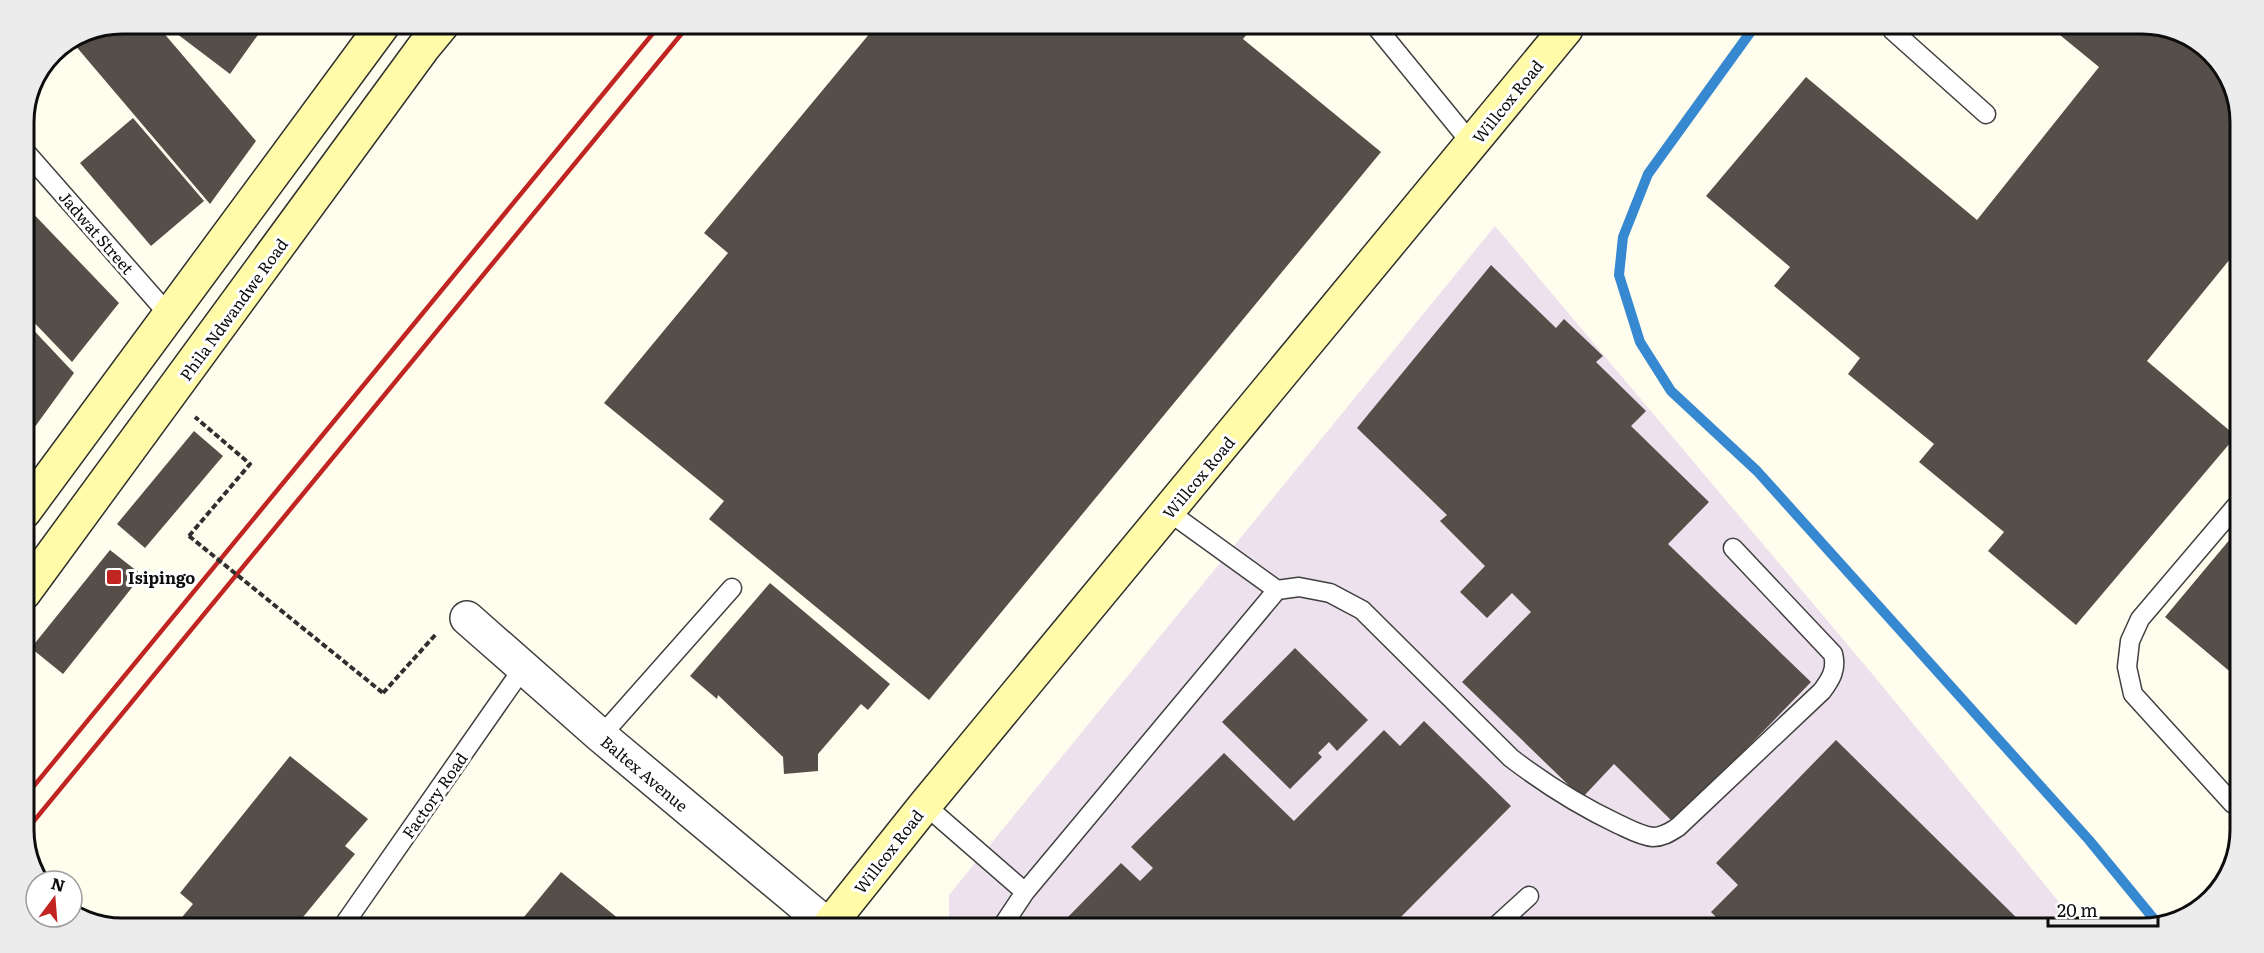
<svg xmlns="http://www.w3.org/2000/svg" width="2264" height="953" font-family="Literata,serif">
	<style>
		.industrial { fill: #ece1ec }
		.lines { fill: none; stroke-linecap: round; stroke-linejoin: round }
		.stream { stroke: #3688d1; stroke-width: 10 }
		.building { fill: #564f49 }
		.lane-casing { stroke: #404040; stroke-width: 21 }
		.street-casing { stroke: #404040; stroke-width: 36 }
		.secondary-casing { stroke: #2f2f2f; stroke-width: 36 }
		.path { stroke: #2f2f2f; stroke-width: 4; stroke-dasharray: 6 3; stroke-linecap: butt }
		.lane { stroke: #fff; stroke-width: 18 }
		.street { stroke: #fff; stroke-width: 33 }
		.secondary { stroke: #fffba8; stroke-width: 33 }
		.rail { stroke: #c12522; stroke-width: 4.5 }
		.path-bridge { stroke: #2f2f2f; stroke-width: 4; stroke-dasharray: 6 3; stroke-linecap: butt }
		.poi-dot { fill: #c12522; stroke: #fff; stroke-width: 2 }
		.labels { text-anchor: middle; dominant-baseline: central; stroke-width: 6; stroke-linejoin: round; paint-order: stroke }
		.street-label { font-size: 16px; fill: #0d0d0d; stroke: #fff }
		.poi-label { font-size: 16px; font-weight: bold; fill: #0d0d0d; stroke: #fff; text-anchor: start }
		.rim { fill: none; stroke: #0d0d0d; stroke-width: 3 }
	</style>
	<rect width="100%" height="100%" fill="#fffded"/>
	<!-- industrial -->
	<path class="industrial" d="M1495,226L1879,682L2081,929L949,925V895Z"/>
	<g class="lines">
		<!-- stream -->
		<path class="stream" d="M1752,30L1648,174L1623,237L1619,275L1640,342L1671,391L1757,471L2089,840L2158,924"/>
	</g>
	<!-- building -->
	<path class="building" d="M123,24H156L256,141L210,204L74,44Z
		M164,24H208L265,25L230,74Z
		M875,27L1252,28L1243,39L1381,152L929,700L709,519L724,501L604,403L728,253L704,233Z
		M2055,31H2179L2220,63L2240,117L2239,248L2147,361L2236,436L2076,625L1988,551L2004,532L1919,462L1934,444L1848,374L1860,358L1774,286L1790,267L1706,196L1806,77L1977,220L2099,67Z
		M133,118L204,201L151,246L80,163Z
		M24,204L119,303L72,362L24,312Z
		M1491,265L1556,328L1564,319L1603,356L1596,362L1646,411L1631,426L1709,502L1668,544L1811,682L1674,823L1614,764L1582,798L1462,682L1531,612L1512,593L1487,618L1460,592L1485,566L1440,521L1447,515L1357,428Z
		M24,320L74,373L29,435L24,430Z
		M194,431L223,456L145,548L117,524Z
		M2236,532L2234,675L2165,617Z
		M110,550L142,575L63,674L31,648Z
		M770,583L890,684L868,710L861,704L818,754V771L784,774L783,757L718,695L717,699L690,676Z
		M1295,648L1368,720L1337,751L1329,742L1318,753L1322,757L1290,789L1222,722Z
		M1424,721L1511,806L1392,926L1076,925L1068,917L1121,863L1140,881L1153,868L1131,847L1224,753L1294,821L1384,730L1400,746Z
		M1836,740L2028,929L1727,928L1711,912L1738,885L1716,863Z
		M290,756L368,819L345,846L355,854L299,922H178L193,904L180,893Z
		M561,872L625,924L519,923Z"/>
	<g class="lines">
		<!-- lane casing -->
		<g class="lane-casing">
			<path id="lane" d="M1378,29L1472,144
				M1892,30L1986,114
				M24,150L169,315
				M1169,512L1277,590
				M601,736L732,588
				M2233,804L2133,694L2127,667L2130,641L2140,619L2236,506
				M925,805L1025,892L1277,590L1299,587L1330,593L1362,610L1511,758C1545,784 1580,806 1618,824C1629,829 1641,836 1653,837C1663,837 1670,832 1678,827L1822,691C1831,679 1837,669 1833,654L1733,548
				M345,923L523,668
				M1003,925L1025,892
				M1495,927L1529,896"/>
		</g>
		<!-- street casing -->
		<g class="street-casing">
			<path id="street" d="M467,618L601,736L826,924"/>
		</g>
		<!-- secondary casing -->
		<g class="secondary-casing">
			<path id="secondary" d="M24,512L383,25
				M24,593L423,48L442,25
				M830,924L925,805L1566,29"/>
		</g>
		<!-- path -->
		<path class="path" d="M189,536L250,464L195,417
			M383,693L437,633"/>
		<!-- lane -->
		<use href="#lane" class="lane"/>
		<!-- street -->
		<use href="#street" class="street"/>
		<!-- secondary -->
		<use href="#secondary" class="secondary"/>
		<!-- rail -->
		<path class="rail" d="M24,798C235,540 448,284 659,26
			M24,833L688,26"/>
		<!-- path-bridge -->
		<path class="path-bridge" d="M189,536L383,693"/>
	</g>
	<!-- markers -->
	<rect class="poi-dot" x="106" y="569" width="16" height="16" rx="3"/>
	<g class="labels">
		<!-- street labels -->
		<g class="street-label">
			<text transform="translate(1507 101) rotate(-51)">Willcox Road</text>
			<text transform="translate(97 232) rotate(49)">Jadwat Street</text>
			<text transform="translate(233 309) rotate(-54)">Phila Ndwandwe Road</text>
			<text transform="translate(1198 477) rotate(-50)">Willcox Road</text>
			<text transform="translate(645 773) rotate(40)">Baltex Avenue</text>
			<text transform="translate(434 795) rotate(-55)">Factory Road</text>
			<text transform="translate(888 851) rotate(-52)">Willcox Road</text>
		</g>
		<!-- poi labels -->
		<g class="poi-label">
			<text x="128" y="577">Isipingo</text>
		</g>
	</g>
	<!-- crop -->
	<path d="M0 0H2264V953H0ZM122 34H2142A88 88 0 0 1 2230 122V830A88 88 0 0 1 2142 918H122A88 88 0 0 1 34 830V122A88 88 0 0 1 122 34Z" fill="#ececec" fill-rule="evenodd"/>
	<path class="rim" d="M122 34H2142A88 88 0 0 1 2230 122V830A88 88 0 0 1 2142 918H122A88 88 0 0 1 34 830V122A88 88 0 0 1 122 34Z"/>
	<!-- north arrow -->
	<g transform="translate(54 899) rotate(16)"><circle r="28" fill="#ffffff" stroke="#9e9e9e" stroke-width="1.5"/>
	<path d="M0-4.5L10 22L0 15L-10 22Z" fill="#c12522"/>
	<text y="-9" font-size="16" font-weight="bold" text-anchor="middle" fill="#0d0d0d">N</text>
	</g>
	<!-- scale -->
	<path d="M2048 917v9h110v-9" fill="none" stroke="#0d0d0d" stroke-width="3"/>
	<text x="2057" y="917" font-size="18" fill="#0d0d0d" stroke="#ffffff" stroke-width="4.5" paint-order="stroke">20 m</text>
</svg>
